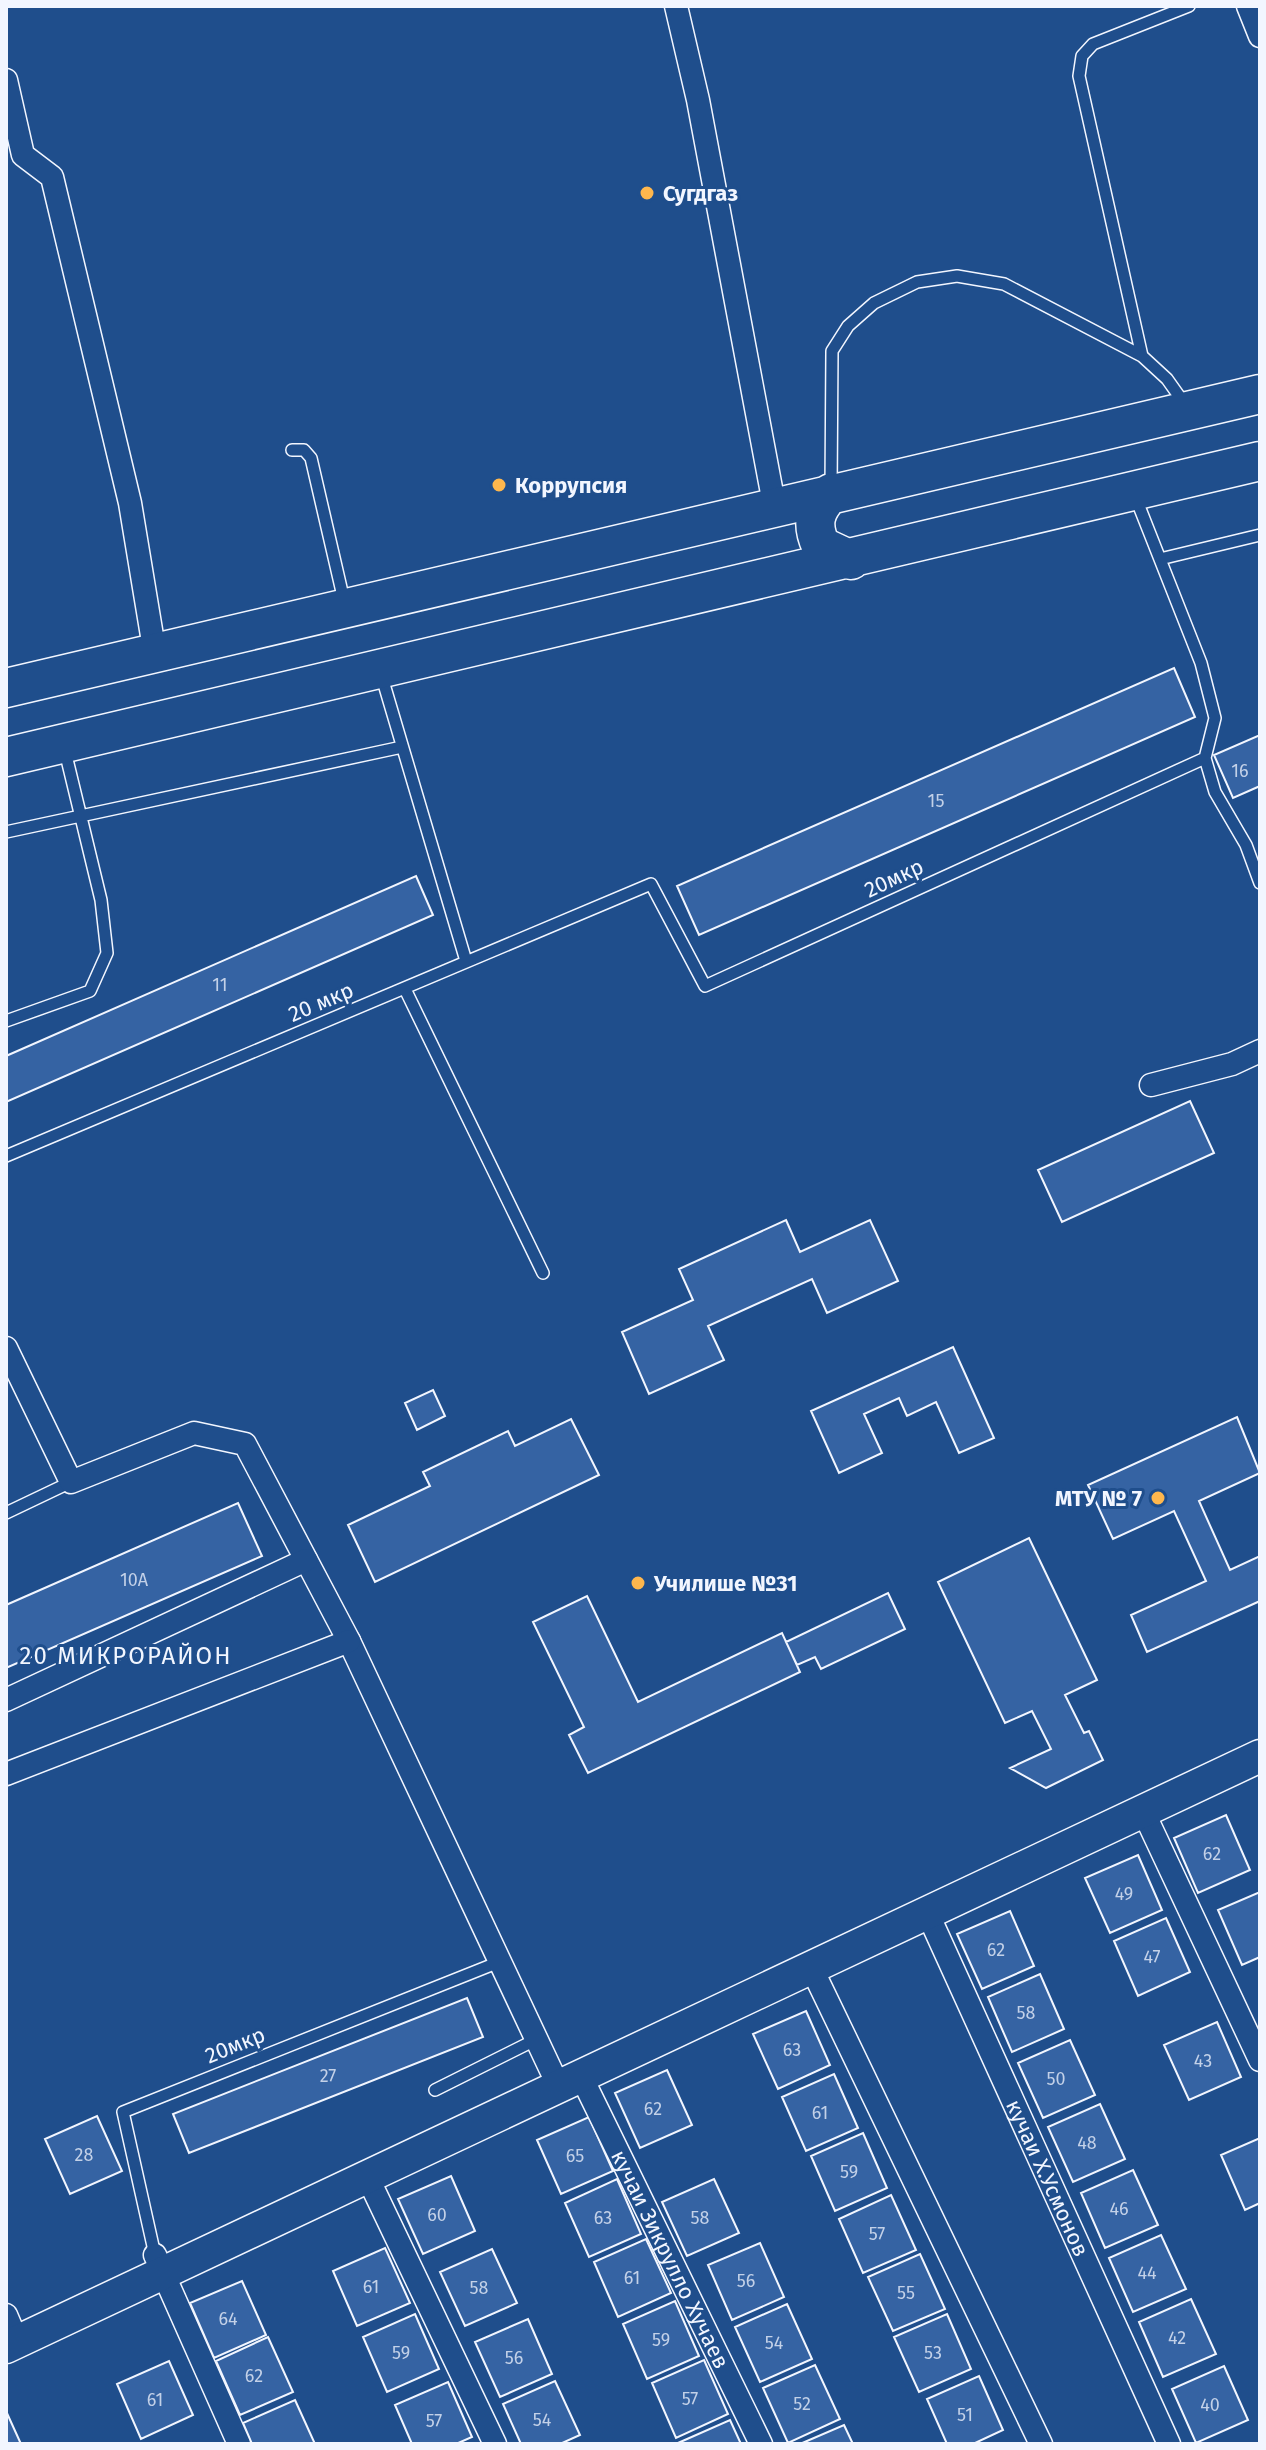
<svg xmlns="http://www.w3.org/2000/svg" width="1266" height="2450" font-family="'Fira Sans',sans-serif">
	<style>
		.building { fill: #3563a3; stroke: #f2f6ff; stroke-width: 2 }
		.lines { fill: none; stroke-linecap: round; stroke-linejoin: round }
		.service-casing { stroke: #f2f6ff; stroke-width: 14 }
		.minor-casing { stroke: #f2f6ff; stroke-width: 25 }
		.secondary-casing { stroke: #f2f6ff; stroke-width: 35 }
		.trunk-casing { stroke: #f2f6ff; stroke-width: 41 }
		.service { stroke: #1f4e8c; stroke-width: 11 }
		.minor { stroke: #1f4e8c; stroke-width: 22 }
		.secondary { stroke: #1f4e8c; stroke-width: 32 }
		.trunk { stroke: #1f4e8c; stroke-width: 38 }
		.poi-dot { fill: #ffb74d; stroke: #1f4e8c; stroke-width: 3 }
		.labels { text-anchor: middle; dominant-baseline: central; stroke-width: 6; stroke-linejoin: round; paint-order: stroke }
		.number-label { font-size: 18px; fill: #c3d1e8 }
		.poi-label { font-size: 22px; font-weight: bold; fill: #f2f6ff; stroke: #1f4e8c; text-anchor: start }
		.street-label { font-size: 22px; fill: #f2f6ff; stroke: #1f4e8c }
		.neighbourhood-label { font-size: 24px; letter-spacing: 2px; fill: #f2f6ff; stroke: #1f4e8c }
	</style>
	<rect width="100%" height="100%" fill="#1f4e8c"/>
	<!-- building -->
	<path class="building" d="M1174,668L1195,717L699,935L677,886Z
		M1260,735V786L1233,798L1214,755Z
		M416,876L433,915L6,1102V1056Z
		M1190,1101L1214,1153L1062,1222L1038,1170Z
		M786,1220L800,1252L870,1220L898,1281L827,1313L812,1279L708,1326L724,1360L649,1394L622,1332L693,1300L679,1269Z
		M953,1347L994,1438L959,1453L936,1402L907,1416L899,1398L864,1414L882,1453L839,1473L811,1411Z
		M433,1390L445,1416L417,1430L405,1403Z
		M1237,1417L1260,1473L1199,1501L1230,1570L1260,1556V1601L1147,1652L1131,1615L1206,1581L1174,1511L1113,1539L1088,1485Z
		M571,1419L599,1475L375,1582L348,1525L430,1486L423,1472L508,1431L515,1446Z
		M238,1503L262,1556L6,1668V1605Z
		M1029,1538L1097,1680L1065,1695L1084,1733L1089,1731L1103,1760L1046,1788L1010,1768L1051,1749L1032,1711L1005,1723L938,1582Z
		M888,1593L905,1629L821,1669L815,1657L797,1665L786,1642Z
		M587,1596L638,1702L782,1633L800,1672L588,1773L569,1735L584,1727L533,1622Z
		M1226,1815L1250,1870L1198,1893L1174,1838Z
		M1138,1855L1162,1910L1110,1933L1085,1878Z
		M1260,1892V1957L1242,1965L1218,1910Z
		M1010,1911L1034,1966L982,1989L957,1934Z
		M1166,1918L1190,1972L1138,1996L1114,1941Z
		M1040,1974L1064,2029L1012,2052L988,1997Z
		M467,1998L483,2037L189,2153L173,2114Z
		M806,2011L830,2065L778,2089L753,2034Z
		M1217,2022L1241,2077L1189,2100L1164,2045Z
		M1070,2040L1095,2095L1043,2118L1018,2063Z
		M667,2070L692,2125L640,2148L615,2093Z
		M834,2074L858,2128L806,2151L782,2097Z
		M1100,2104L1125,2159L1073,2182L1048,2127Z
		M97,2116L122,2171L70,2194L45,2139Z
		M589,2117L613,2171L561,2194L537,2140Z
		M863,2133L887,2188L835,2211L811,2156Z
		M1260,2138V2203L1245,2210L1221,2155Z
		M1133,2170L1158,2225L1105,2248L1081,2193Z
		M451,2176L475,2231L423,2254L398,2199Z
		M617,2179L641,2234L589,2257L565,2203Z
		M714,2179L739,2233L687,2256L662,2202Z
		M891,2195L916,2250L863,2273L839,2219Z
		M1161,2235L1186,2289L1133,2312L1109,2258Z
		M646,2239L671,2293L618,2317L594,2262Z
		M760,2243L784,2297L732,2320L708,2265Z
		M385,2248L410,2303L357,2326L333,2271Z
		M492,2249L517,2303L465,2326L440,2272Z
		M920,2254L945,2309L893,2331L868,2277Z
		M242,2281L266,2335L214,2358L190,2303Z
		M1191,2299L1216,2354L1163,2377L1139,2322Z
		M675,2301L699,2356L647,2379L623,2324Z
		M787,2304L812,2359L760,2382L735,2327Z
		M415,2314L439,2369L387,2392L363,2337Z
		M947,2314L971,2369L919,2392L894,2337Z
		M528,2319L552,2374L500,2397L475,2342Z
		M268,2337L293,2392L240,2415L216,2361Z
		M704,2360L728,2414L676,2438L652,2383Z
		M169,2361L193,2415L141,2439L117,2384Z
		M815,2365L840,2419L788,2443L763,2388Z
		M1224,2366L1248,2420L1196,2443L1172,2389Z
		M979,2376L1003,2430L973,2444H947L927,2399Z
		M555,2381L580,2435L560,2444H521L503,2404Z
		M448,2382L472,2437L456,2444H412L395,2405Z
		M295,2400L315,2444H252L243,2423Z
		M6,2411L21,2444H6Z
		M730,2420L741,2444H678V2443Z
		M844,2425L853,2444H800Z"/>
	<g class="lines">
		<!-- service casing -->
		<g class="service-casing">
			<path id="service" d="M1142,356L1079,76L1082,56L1093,44L1189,6
				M292,450H304L311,458L345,605
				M831,490L832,351L848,326L874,303L917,282L957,276L1004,284L1142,356L1167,379L1184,403
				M1135,496L1201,663L1215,718L1205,758L1215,792L1246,845L1260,883
				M1160,559L1260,535
				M381,674L466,961
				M6,832L402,747
				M405,989L543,1273
				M6,1021L90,991L107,953L101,900L64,747
				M6,1156L651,884L705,986L1205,758
				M6,1513L71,1482
				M435,2090L537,2039
				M155,2255L123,2112L499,1962"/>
		</g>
		<!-- minor casing -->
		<g class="minor-casing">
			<g id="minor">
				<path d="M676,6L698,100L775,509"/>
				<path d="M1248,6L1260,36"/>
				<path d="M6,80L23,155L52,177L130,503L155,654"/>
				<path d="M1151,1085L1232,1064L1260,1051"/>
				<path d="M6,1348L71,1482L194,1433L245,1444L349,1641L558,2085"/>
				<path d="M6,1700L306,1560"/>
				<path d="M6,1774L349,1641"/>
				<path d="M1143,1811L1260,2060"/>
				<path id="s1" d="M927,1912L1169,2444"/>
				<path d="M812,1969L1041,2444"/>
				<path id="s2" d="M580,2074L761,2444"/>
				<path d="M366,2174L495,2444"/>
				<path d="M155,2255L239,2444"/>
				<path d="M6,2315L17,2341"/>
			</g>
		</g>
		<!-- secondary casing -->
		<g class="secondary-casing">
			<path id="secondary" d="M6,2347L1260,1756"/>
		</g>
		<!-- trunk casing -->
		<g class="trunk-casing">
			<path id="trunk" d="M831,493C814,511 811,524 821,546L851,560
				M6,688L1260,394
				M6,757L1260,461"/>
		</g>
		<!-- service -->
		<use href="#service" class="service"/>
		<!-- minor -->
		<use href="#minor" class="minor"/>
		<!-- secondary -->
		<use href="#secondary" class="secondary"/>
		<!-- trunk -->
		<use href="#trunk" class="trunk"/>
	</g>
	<!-- markers -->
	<g class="poi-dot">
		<circle cx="647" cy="193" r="8"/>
		<circle cx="499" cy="485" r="8"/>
		<circle cx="1158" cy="1498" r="8"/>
		<circle cx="638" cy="1583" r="8"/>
	</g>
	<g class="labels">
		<!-- number labels -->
		<g class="number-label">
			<text x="1240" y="771">16</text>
			<text x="936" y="801">15</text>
			<text x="220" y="985">11</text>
			<text x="134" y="1580">10А</text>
			<text x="1212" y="1854">62</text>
			<text x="1124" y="1894">49</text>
			<text x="996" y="1950">62</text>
			<text x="1152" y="1957">47</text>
			<text x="1026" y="2013">58</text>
			<text x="792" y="2050">63</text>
			<text x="1203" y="2061">43</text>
			<text x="328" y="2076">27</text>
			<text x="1056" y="2079">50</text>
			<text x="653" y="2109">62</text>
			<text x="820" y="2113">61</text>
			<text x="1087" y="2143">48</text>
			<text x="84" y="2155">28</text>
			<text x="575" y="2156">65</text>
			<text x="849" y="2172">59</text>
			<text x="1119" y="2209">46</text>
			<text x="437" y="2215">60</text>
			<text x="603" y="2218">63</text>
			<text x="700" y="2218">58</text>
			<text x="877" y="2234">57</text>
			<text x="1147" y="2273">44</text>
			<text x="632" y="2278">61</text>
			<text x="746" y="2281">56</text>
			<text x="371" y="2287">61</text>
			<text x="479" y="2288">58</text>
			<text x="906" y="2293">55</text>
			<text x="228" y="2319">64</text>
			<text x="1177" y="2338">42</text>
			<text x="661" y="2340">59</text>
			<text x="774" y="2343">54</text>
			<text x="401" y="2353">59</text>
			<text x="933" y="2353">53</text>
			<text x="514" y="2358">56</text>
			<text x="254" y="2376">62</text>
			<text x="690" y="2399">57</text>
			<text x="155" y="2400">61</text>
			<text x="802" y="2404">52</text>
			<text x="1210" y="2405">40</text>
			<text x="965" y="2415">51</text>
			<text x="542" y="2420">54</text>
			<text x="434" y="2421">57</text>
		</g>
		<!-- poi labels -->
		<g class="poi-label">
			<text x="663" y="193">Сугдгаз</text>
			<text x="515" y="485">Коррупсия</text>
			<text x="1142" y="1498" text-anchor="end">МТУ № 7</text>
			<text x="654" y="1583">Училише №31</text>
		</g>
		<!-- street labels -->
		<g class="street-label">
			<text transform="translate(894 878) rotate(-25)">20мкр</text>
			<text transform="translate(321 1002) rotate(-23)">20 мкр</text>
			<text transform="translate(235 2045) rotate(-22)">20мкр</text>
			<text stroke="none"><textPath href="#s1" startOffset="292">кучаи Х.Усмонов</textPath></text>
			<text stroke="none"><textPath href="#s2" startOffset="206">кучаи Зикрулло Хучаев</textPath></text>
		</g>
		<!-- neighbourhood labels -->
		<g class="neighbourhood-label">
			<text x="126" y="1656">20 МИКРОРАЙОН</text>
		</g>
	</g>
	<!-- border -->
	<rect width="1266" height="2450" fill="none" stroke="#f2f6ff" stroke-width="16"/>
</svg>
